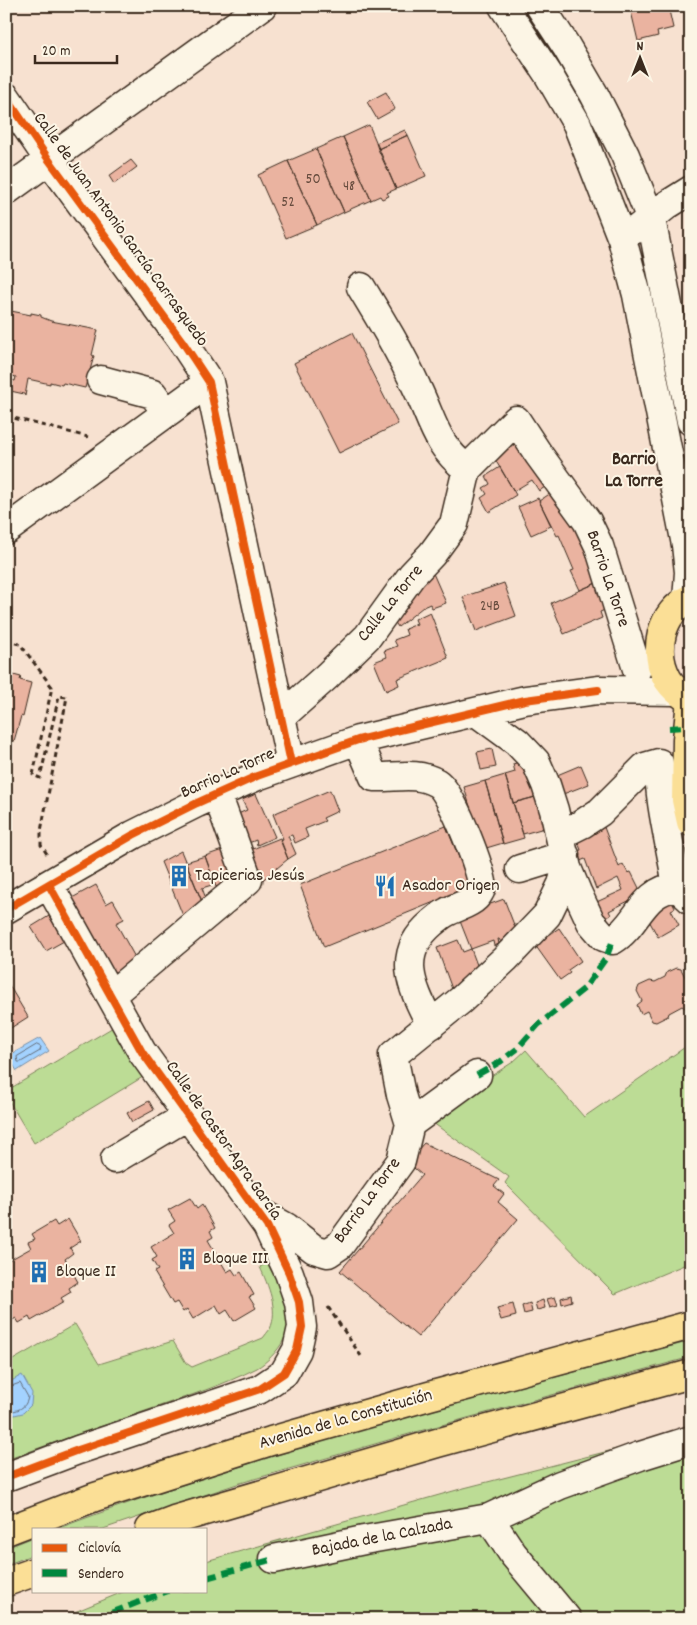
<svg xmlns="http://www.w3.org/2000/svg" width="697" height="1625" font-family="Dekko,sans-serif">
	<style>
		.green { fill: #bcdc95; stroke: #7c835a }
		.water { fill: #a3d2ff; stroke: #798fa5 }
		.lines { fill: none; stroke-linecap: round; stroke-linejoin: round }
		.shore { stroke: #656d78; stroke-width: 1 }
		.building { fill: #eab3a0; stroke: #3b2a1e }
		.minor-casing { stroke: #3b2a1e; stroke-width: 31 }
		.major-casing { stroke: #3b2a1e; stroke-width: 31 }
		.path { stroke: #3b2a1e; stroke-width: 3; stroke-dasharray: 5 4; stroke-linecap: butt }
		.minor { stroke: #fcf5e5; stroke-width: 28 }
		.major { stroke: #fbdf96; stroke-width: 28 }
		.quiet { stroke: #00873e; stroke-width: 6; stroke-dasharray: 12 6; stroke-linecap: butt }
		.cycleway-casing { stroke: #fcf5e5; stroke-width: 11 }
		.cycleway { stroke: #e8590c; stroke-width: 8 }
		.labels { text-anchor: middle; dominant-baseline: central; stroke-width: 4; stroke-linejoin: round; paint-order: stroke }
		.number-label { font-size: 15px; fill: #674c3e }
		.street-label { font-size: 18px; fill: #3b2a1e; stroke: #fcf5e5 }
		.poi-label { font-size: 18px; fill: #3b2a1e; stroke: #fcf5e5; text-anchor: start }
		.neighbourhood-label { font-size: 19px; font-weight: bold; fill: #3b2a1e; stroke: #fcf5e5 }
	</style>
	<rect width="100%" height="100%" fill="#f7e1d0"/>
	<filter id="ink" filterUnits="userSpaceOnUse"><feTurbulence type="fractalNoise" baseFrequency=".02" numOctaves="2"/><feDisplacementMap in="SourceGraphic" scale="10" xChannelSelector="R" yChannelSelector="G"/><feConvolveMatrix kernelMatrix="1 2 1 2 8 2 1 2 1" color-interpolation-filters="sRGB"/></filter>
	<g filter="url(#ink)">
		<!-- green -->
		<path class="green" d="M115,1026L146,1075L34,1143L6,1096V1091Z
			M691,1043V1262L615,1294L505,1183L509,1177L426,1118L513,1062L526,1050L584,1117Z
			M267,1263C280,1286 297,1315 283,1341C278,1351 266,1363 257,1368C224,1385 188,1396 154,1408C105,1425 55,1442 6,1460V1364L75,1324L99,1364L173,1341L186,1363L192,1367L263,1338C265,1335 268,1332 270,1329C279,1310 268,1285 260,1267Z
			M691,1341V1357L416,1432L237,1484L103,1529H56C262,1452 478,1398 691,1341Z
			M691,1430V1619H58L125,1591H206V1561L464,1488Z
			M34,1537V1554L6,1565V1548Z"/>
		<!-- water -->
		<path class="water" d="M40,1038L49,1051L17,1071L8,1056Z
			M22,1375L32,1393L31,1405L23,1413L6,1417V1384Z"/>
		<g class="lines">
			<!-- shore -->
			<path class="shore" d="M37,1045L41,1047L40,1051L21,1062H18L17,1057Z
				M6,1388L20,1383L28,1397C26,1409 17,1411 6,1412"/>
		</g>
		<!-- building -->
		<path class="building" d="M622,6H668L673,28L657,32L658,36L638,41L630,7L622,8Z
			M386,92L395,109L377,119L367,102Z
			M369,125L396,189L387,193L389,196L382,199L380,196L371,200L343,137Z
			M405,130L408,135L378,149L376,143Z
			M408,135L426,176L396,189L378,149Z
			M343,137L371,200L344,212L316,149Z
			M316,149L344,212L317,225L288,161Z
			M131,160L137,167L114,184L109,176Z
			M288,161L317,225L286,238L258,175Z
			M6,310L31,315V313L41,315V317L51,321L98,330L92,355L94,356L85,388L63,383L62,385L50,382V384L28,379L25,396L24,394L6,390L9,379L15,381L16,377L6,374Z
			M352,333L398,424L339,453L294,363Z
			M525,439L551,483L539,491L532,480L514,491L494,458L506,446L508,449Z
			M500,467L516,495L489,512L481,498L487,494L483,488L490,484L486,476Z
			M557,489L601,581L580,590L571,571L574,570L559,535L557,536L539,501Z
			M538,498L551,526L531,535L518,507Z
			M432,571L446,603L432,608L430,604L423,607L398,627L394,621Z
			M601,581L612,607L600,612L602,618L564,634L551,603Z
			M504,583L516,616L476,631L463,597Z
			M430,612L448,658L397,679L399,685L386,691L374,662L387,657L384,651L397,646L394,640L407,635L405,629L417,624L415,619Z
			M6,673L21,677L20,680L31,683L23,717L21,716L14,741L6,739Z
			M492,749L496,767L481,770L477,752Z
			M526,760L539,796L513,803L505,775L515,772L513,764Z
			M581,765L589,784L558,796L550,778Z
			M505,775L524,838L503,844L485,781Z
			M485,781L503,843L483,849L464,787Z
			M330,790L338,811L323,818L325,821L305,829L308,837L295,843L292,835L288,836L296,854L288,859L280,840L283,839L273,814Z
			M256,794L275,837L257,845L256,840L244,845L231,817L247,810L242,800Z
			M539,796L548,827L523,834L513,803Z
			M602,822L619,867L623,864L628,873L631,872L642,894L609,911L611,915L599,922L590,905L623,890L618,878L596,889L585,859L580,861L576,851L581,850L576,837Z
			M446,826L471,887L324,947L300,885Z
			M280,838L288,859L259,883L245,852Z
			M231,847L238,878L216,887L205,856Z
			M181,851L205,909L186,923L161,862Z
			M205,856L215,884L202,888L205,896L219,890L205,909L186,862Z
			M96,885L106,904L113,900L124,919L116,923L137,961L114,978L72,898Z
			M504,899L518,935L501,942L499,939H498L499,944L494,946L493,941L471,949L458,916Z
			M671,900L675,908L671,910L679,925L658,937L646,915Z
			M49,916L64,941L46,951L31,927Z
			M559,928L581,961L568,970L570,973L560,980L535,945Z
			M458,940L463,952L471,949L480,973L452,989L437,948Z
			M676,968L681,969L691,988V1005L685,1008L682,1006L669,1013L668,1016L656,1022L652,1021L647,1011L641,1014L637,1005L642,1001L637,991L639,986L650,981L655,982L665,977L667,972Z
			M7,982L28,1017L6,1031V983Z
			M149,1101L154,1110L132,1122L127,1113Z
			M424,1143L499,1180L494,1186L504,1194L498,1202L518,1219L418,1337L340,1271L422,1175L407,1162Z
			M190,1198L197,1209L202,1205L215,1228L210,1231L213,1237L208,1240L227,1272L232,1269L236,1275L241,1272L254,1295L249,1297L256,1308L234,1321L227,1310L221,1314L216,1305L193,1319L187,1309L183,1312L177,1302L173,1304L154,1272L158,1270L152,1260L157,1257L151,1247L174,1233L169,1225L175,1221L168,1210Z
			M68,1219L81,1241L70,1248L73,1253L65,1259L78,1282L69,1288L71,1292L61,1298L64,1302L31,1321L29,1317L19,1323L16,1318L6,1324V1262L31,1248L28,1242L35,1239L32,1234L54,1221L57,1226Z
			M571,1295L572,1301L562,1304L561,1298Z
			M555,1297L558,1305L550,1307L547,1299Z
			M543,1300L545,1308L537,1310L535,1303Z
			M530,1303L532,1312L524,1314L522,1306Z
			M513,1304L516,1316L501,1320L497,1308Z"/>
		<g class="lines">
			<!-- minor casing -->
			<g class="minor-casing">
				<path id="minor" d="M503,6L548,74L577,124L622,239L637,295L686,545L689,572L687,600
					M540,6L566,46L594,94L625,155L651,219L691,421
					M6,97L49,160L182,341L209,382L291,763
					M6,191L262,6
					M637,229L667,205L691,190
					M361,287C381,320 401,353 417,388C433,421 436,446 467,469
					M101,380L153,394L166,412
					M6,530L209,382
					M476,712L517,742L536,762L546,785L554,810L567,868L577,892L591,922L604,937L613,940C638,925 642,890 677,887L691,900
					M281,717L327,676L368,636L412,575L432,554L454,524L467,469L516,420L539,455L587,521L599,546L637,669
					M358,740L374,777C396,778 416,771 437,783C452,792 478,863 482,882C482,885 481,890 479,893C474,903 456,907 447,912C441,915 437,919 432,923C394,955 413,989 431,1025
					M560,835L582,824L600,812L645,767L659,763C659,806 671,845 677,887
					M520,869L565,855
					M6,909L133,835L197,803L257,776L358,740L525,700L598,690L677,691
					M111,995L248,880L217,794
					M410,1124L477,1075
					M115,1159L189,1115
					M257,1211L286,1227L314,1249L328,1253L340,1245L401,1161L410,1124L401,1095L393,1055L461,1000L505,959L547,915L562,884L567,868
					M6,1477L78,1450L260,1389L284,1373L297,1350L302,1327L299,1302L289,1273L267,1226L142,1052L49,885
					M489,1518L513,1554L567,1619
					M274,1559L364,1540L489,1518L560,1485L640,1456L691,1440"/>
			</g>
			<!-- major casing -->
			<g class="major-casing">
				<path id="major" d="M691,598C660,612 652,652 668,680C674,689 682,695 691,701
					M691,701L687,739L686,800L691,822
					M150,1529L174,1520L437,1443L691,1374
					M6,1531L95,1497L271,1441L429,1396L691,1325
					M6,1582L34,1572"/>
			</g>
			<!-- path -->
			<path class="path" d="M6,416L88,437
				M6,641L20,644L52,687L33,775L40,778L59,696L67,697L41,831V845L47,854
				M328,1307L363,1359"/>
			<!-- minor -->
			<use href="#minor" class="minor"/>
			<!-- major -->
			<use href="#major" class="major"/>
			<!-- quiet -->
			<path class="quiet" d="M669,728L688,727
				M477,1075L500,1062L517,1049L538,1025L585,988L606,958L613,940
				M206,1578L274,1559
				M95,1619L168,1591"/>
			<!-- cycleway casing -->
			<g class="cycleway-casing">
				<path id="cycleway" d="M6,97L49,160L182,341L209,382L291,763
					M6,909L133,835L197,803L257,776L358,740L525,700L598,690
					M6,1477L78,1450L260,1389L284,1373L297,1350L302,1327L299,1302L289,1273L267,1226L142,1052L49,885"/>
			</g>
			<!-- cycleway -->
			<use href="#cycleway" class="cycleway"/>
		</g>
	</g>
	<!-- icons -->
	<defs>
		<g id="building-bare" transform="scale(1.725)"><path d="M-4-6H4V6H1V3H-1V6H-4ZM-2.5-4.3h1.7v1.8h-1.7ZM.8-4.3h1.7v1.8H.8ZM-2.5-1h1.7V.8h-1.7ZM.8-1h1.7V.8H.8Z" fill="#1f6fb2" stroke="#fcf5e5" stroke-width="2.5" paint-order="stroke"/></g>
		<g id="restaurant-bare" transform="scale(1.725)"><path d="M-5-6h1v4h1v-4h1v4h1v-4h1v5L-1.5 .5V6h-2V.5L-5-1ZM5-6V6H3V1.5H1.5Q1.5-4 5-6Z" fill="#1f6fb2" stroke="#fcf5e5" stroke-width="2.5" paint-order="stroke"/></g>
	</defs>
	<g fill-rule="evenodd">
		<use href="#building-bare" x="179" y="876"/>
		<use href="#restaurant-bare" x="385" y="886"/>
		<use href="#building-bare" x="187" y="1259"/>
		<use href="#building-bare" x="39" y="1272"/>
	</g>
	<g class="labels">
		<!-- number labels -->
		<g class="number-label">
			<text x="313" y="180">50</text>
			<text x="349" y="187">48</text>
			<text x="288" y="203">52</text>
			<text x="490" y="607">24B</text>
		</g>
		<!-- street labels -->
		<g class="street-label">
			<text transform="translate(120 230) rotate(54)">Calle de Juan Antonio García Carrasquedo</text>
			<text transform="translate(607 579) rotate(71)">Barrio La Torre</text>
			<text transform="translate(391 604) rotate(-51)">Calle La Torre</text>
			<text transform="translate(228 774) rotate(-24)">Barrio La Torre</text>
			<text transform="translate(223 1141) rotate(55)">Calle de Castor Agra García</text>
			<text transform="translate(368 1201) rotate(-54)">Barrio La Torre</text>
			<text transform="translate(346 1420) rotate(-16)">Avenida de la Constitución</text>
			<text transform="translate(382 1538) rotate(-11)">Bajada de la Calzada</text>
		</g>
		<!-- poi labels -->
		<g class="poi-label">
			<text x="195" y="876">Tapicerias Jesús</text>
			<text x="402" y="886">Asador Origen</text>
			<text x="203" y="1259">Bloque III</text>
			<text x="56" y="1272">Bloque II</text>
		</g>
		<!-- neighbourhood labels -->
		<g class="neighbourhood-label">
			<text x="634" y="460">Barrio<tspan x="634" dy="22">La Torre</tspan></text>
		</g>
	</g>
	<!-- margin -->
	<rect width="697" height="1625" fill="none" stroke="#fcf5e5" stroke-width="25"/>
	<rect x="12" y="12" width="672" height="1600" fill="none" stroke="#3b2a1e" stroke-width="2" filter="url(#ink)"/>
	<!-- legend -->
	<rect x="32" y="1528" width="175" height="65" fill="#fcf5e5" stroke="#afa495"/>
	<rect x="42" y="1544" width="25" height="8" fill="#e8590c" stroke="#afa495"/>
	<text x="78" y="1552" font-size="15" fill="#3b2a1e">Ciclovía</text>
	<rect x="42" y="1569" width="25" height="8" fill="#00873e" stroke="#afa495"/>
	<text x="78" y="1578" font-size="15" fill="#3b2a1e">Sendero</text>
	<!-- north arrow -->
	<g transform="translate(640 58)" stroke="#fcf5e5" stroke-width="4" paint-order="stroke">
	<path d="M0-4L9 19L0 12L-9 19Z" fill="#3b2a1e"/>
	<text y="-8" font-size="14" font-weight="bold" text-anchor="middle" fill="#3b2a1e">N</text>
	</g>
	<!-- scale -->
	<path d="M35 55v8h82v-8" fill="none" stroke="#3b2a1e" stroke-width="2.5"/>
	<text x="42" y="55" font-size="15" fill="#3b2a1e" stroke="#fcf5e5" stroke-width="4" paint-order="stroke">20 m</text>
</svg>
